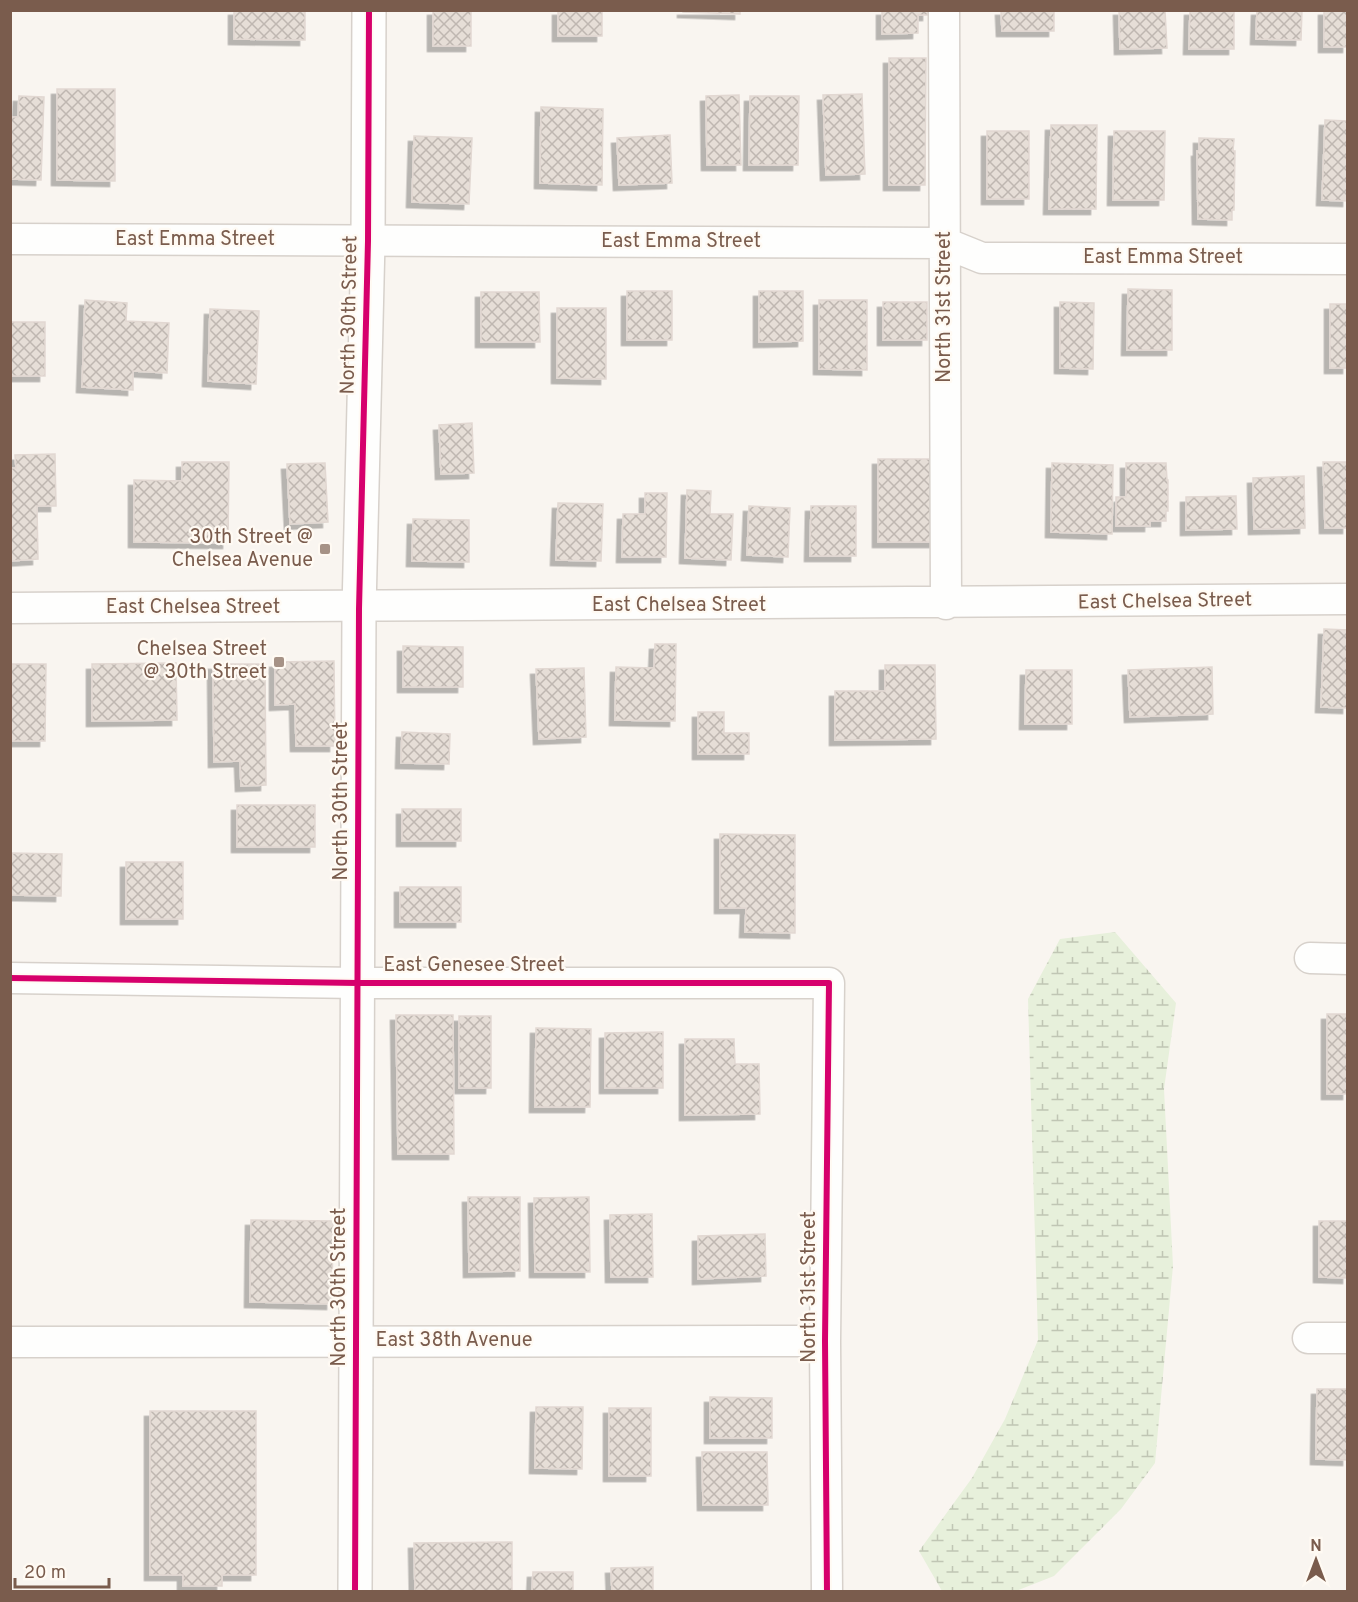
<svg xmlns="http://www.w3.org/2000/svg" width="1358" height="1602" font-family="Overpass,sans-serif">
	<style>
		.wetland { fill: url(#wetland-marsh) }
		.building { fill: url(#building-cross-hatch); stroke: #e2d8d2; stroke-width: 1.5; filter: url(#shadow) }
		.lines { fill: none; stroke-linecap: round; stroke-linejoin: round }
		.minor-casing { stroke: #d7d1cb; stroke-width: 33 }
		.tertiary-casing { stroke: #d7d1cb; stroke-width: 36 }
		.minor { stroke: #fefefd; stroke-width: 30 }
		.tertiary { stroke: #fefefd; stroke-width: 33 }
		.cycleway-casing { stroke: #fffaf3; stroke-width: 10 }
		.cycleway { stroke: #d6006c; stroke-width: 6 }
		.poi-dot { fill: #a69286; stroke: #fffaf3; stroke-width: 2 }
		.labels { text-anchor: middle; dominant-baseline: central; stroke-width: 4.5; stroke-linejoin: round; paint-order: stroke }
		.street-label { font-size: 20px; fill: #7a5c4d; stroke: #fffaf3 }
		.poi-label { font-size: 20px; fill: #7a5c4d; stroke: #fffaf3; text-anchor: end }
	</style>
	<defs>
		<pattern id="wetland-marsh" width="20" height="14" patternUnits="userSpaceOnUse" patternTransform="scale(1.5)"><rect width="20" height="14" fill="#e7f0db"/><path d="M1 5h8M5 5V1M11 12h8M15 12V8" fill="none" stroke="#c0c6b4"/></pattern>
		<pattern id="building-cross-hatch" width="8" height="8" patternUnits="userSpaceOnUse" patternTransform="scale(1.5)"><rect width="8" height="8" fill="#e6ded7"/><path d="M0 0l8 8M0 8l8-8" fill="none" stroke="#bfb7b1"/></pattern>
		<filter id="shadow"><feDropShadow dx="-5.5" dy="5.5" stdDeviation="0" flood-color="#0004"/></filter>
	</defs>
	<rect width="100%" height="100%" fill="#f9f5f0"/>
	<!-- wetland -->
	<path class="wetland" d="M1115,932L1176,1003L1164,1089L1173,1266L1155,1463L1121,1509L1054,1576L1016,1591H942L919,1551L972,1478L1005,1419L1038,1340L1028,999L1060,939Z"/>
	<!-- building -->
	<path class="building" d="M234,10H305V40L234,39Z
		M433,10H471V46H433Z
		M558,10H602V36H558Z
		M683,10H740V14L683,12Z
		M882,10H928V15H918V33L882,34Z
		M1001,10H1054V31H1002Z
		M1119,10H1165L1167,48L1120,49Z
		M1190,10H1234V49H1189Z
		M1257,10H1302L1301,40L1256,39Z
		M1324,10H1348V47H1324Z
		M889,58H926L925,185H889Z
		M57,89H115V181L57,180Z
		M862,94L865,174L826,175L823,95Z
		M739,95L741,165H707L706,96Z
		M19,96L44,97L41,180L10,179V117H18Z
		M750,96H799L798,165H749Z
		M541,107L603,109L602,185L540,183Z
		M1325,120L1348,121V201L1322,200Z
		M1051,125H1097L1096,209H1049Z
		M987,131H1029V199H987Z
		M1114,131H1165L1164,200H1113Z
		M670,135L672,183L619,185L617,138Z
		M414,136L472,138L469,204L412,202Z
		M1199,138L1234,139L1233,151H1235L1234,210H1232V220L1198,219L1197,151H1199Z
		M1128,289L1172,290V350H1127Z
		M627,291H672V340H627Z
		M759,291H803V341L759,342Z
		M481,292H539L540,342H481Z
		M85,300L127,303L126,321L169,323L167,373L133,371V390L82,387Z
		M819,300H867V370L819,369Z
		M883,302H927V340H883Z
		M1060,302L1094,303L1093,369L1060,368Z
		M1330,304H1348V368H1330Z
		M557,308H606V379L557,378Z
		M210,309L259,311L256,384L208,381Z
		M10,322H45V376H10Z
		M472,423L474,473L441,474L439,425Z
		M55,454L56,506H37L38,559L10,561V468H16L15,455Z
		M878,459H935V542H878Z
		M182,462H229L228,543L134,542V480L182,481Z
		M1323,462H1348V528H1325Z
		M325,463L328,522L290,524L287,464Z
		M1052,463L1113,465L1112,534L1051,532Z
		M1126,463H1166L1167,480H1168V511H1166V521H1150V526H1116V497H1126Z
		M1304,476L1305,528L1254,529L1253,478Z
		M687,490L711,491L710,514H733L731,560L685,558Z
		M645,493H667L666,557H622L623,514H645Z
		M1236,496L1237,529L1186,530V497Z
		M558,503L603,504L601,561L556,560Z
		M749,506L790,508L788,557L747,555Z
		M811,506H856V556H810Z
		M413,519L469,520V562L412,561Z
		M1324,629L1348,630V708L1321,707Z
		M655,644H676L675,721L615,720L616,667L654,668Z
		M403,646L463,647V687H403Z
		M334,661L335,746H296L295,704L275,705V662Z
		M176,663L177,720L92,721V664Z
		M10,664H46L45,741H10Z
		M213,664H265L266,785L241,786L240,761L214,762Z
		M885,665H935L936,739L835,740V691H885Z
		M1212,667L1213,714L1130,717L1128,670Z
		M584,668L586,737L539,739L536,669Z
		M1026,670H1072V724H1025Z
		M698,712H724V733H749V754H698Z
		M402,732L450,734L449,764L401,763Z
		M237,805H315V847H237Z
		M402,809H461V841H402Z
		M720,834L795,835V933L745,932L746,908H720Z
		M10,853L62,854L61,896L10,895Z
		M126,862H183V919H126Z
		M400,887H461V922H400Z
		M1327,1014H1348V1094H1327Z
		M396,1015H453L454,1154H398Z
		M459,1016H491V1088H459Z
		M536,1028L591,1029L590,1107H535Z
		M663,1032V1088H605V1033Z
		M685,1039H734L735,1064H759L760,1114L685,1115Z
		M468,1197H520V1271L469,1272Z
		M589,1197L590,1272H535L534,1198Z
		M652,1214L653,1277H611L610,1215Z
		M251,1220L333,1221L332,1304L250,1302Z
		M1319,1221H1348V1278L1319,1277Z
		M765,1234L766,1276L698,1279V1236Z
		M1317,1389H1348V1460L1316,1459Z
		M710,1397L772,1398V1438H710Z
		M536,1407H583L582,1469L535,1468Z
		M609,1408H651V1476H609Z
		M150,1411H256V1575H222V1586H183V1575H150Z
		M702,1452H767L768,1505H703Z
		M512,1542V1592H415L414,1543Z
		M653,1567V1592H612L611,1568Z
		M533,1572H573V1592H532Z"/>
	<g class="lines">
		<!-- minor casing -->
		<g class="minor-casing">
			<path id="minor" d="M944,10L946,604
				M10,239L945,243L982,258L1348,259
				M10,608C456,608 902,605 1348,599
				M1310,958L1348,959
				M10,978L358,983H829L825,1341L827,1592
				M1308,1338H1348
				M10,1342L825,1341"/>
		</g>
		<!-- tertiary casing -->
		<g class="tertiary-casing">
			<path id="tertiary" d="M355,1592L359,609L368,241L369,10"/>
		</g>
		<!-- minor -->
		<use href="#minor" class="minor"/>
		<!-- tertiary -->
		<use href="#tertiary" class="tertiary"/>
		<!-- cycleway casing -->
		<g class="cycleway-casing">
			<path id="cycleway" d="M10,978L358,983H829L825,1341L827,1592
				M355,1592L359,609L368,241L369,10"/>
		</g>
		<!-- cycleway -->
		<use href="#cycleway" class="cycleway"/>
	</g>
	<!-- markers -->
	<g class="poi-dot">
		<rect x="319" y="543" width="12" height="12" rx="3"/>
		<rect x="273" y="656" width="12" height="12" rx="3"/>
	</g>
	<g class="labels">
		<!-- street labels -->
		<g class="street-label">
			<text x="195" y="240">East Emma Street</text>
			<text x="681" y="242">East Emma Street</text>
			<text x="1163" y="258">East Emma Street</text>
			<text transform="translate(945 307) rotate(-90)">North 31st Street</text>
			<text transform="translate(350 315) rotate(-89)">North 30th Street</text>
			<text transform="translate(1165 602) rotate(-1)">East Chelsea Street</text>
			<text x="679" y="606">East Chelsea Street</text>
			<text x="193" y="608">East Chelsea Street</text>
			<text transform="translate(342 801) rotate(-90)">North 30th Street</text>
			<text x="474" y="966">East Genesee Street</text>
			<text transform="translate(340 1287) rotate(-90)">North 30th Street</text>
			<text transform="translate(810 1287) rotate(-90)">North 31st Street</text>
			<text x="454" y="1341">East 38th Avenue</text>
		</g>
		<!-- poi labels -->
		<g class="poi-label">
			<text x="313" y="538">30th Street @<tspan x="313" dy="23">Chelsea Avenue</tspan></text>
			<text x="267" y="650">Chelsea Street<tspan x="267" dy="23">@ 30th Street</tspan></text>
		</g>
	</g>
	<!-- border -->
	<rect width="1358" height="1602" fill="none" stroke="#7a5c4d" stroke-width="24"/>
	<!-- north arrow -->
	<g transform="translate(1316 1560)" stroke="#fffaf3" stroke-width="4.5" paint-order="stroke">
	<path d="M0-4.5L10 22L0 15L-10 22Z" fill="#7a5c4d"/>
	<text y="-9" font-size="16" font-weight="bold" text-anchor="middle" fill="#7a5c4d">N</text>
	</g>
	<!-- scale -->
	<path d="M15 1578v9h94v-9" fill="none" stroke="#7a5c4d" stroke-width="3"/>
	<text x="24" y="1578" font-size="18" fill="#7a5c4d" stroke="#fffaf3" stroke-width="4.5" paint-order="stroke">20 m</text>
</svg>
